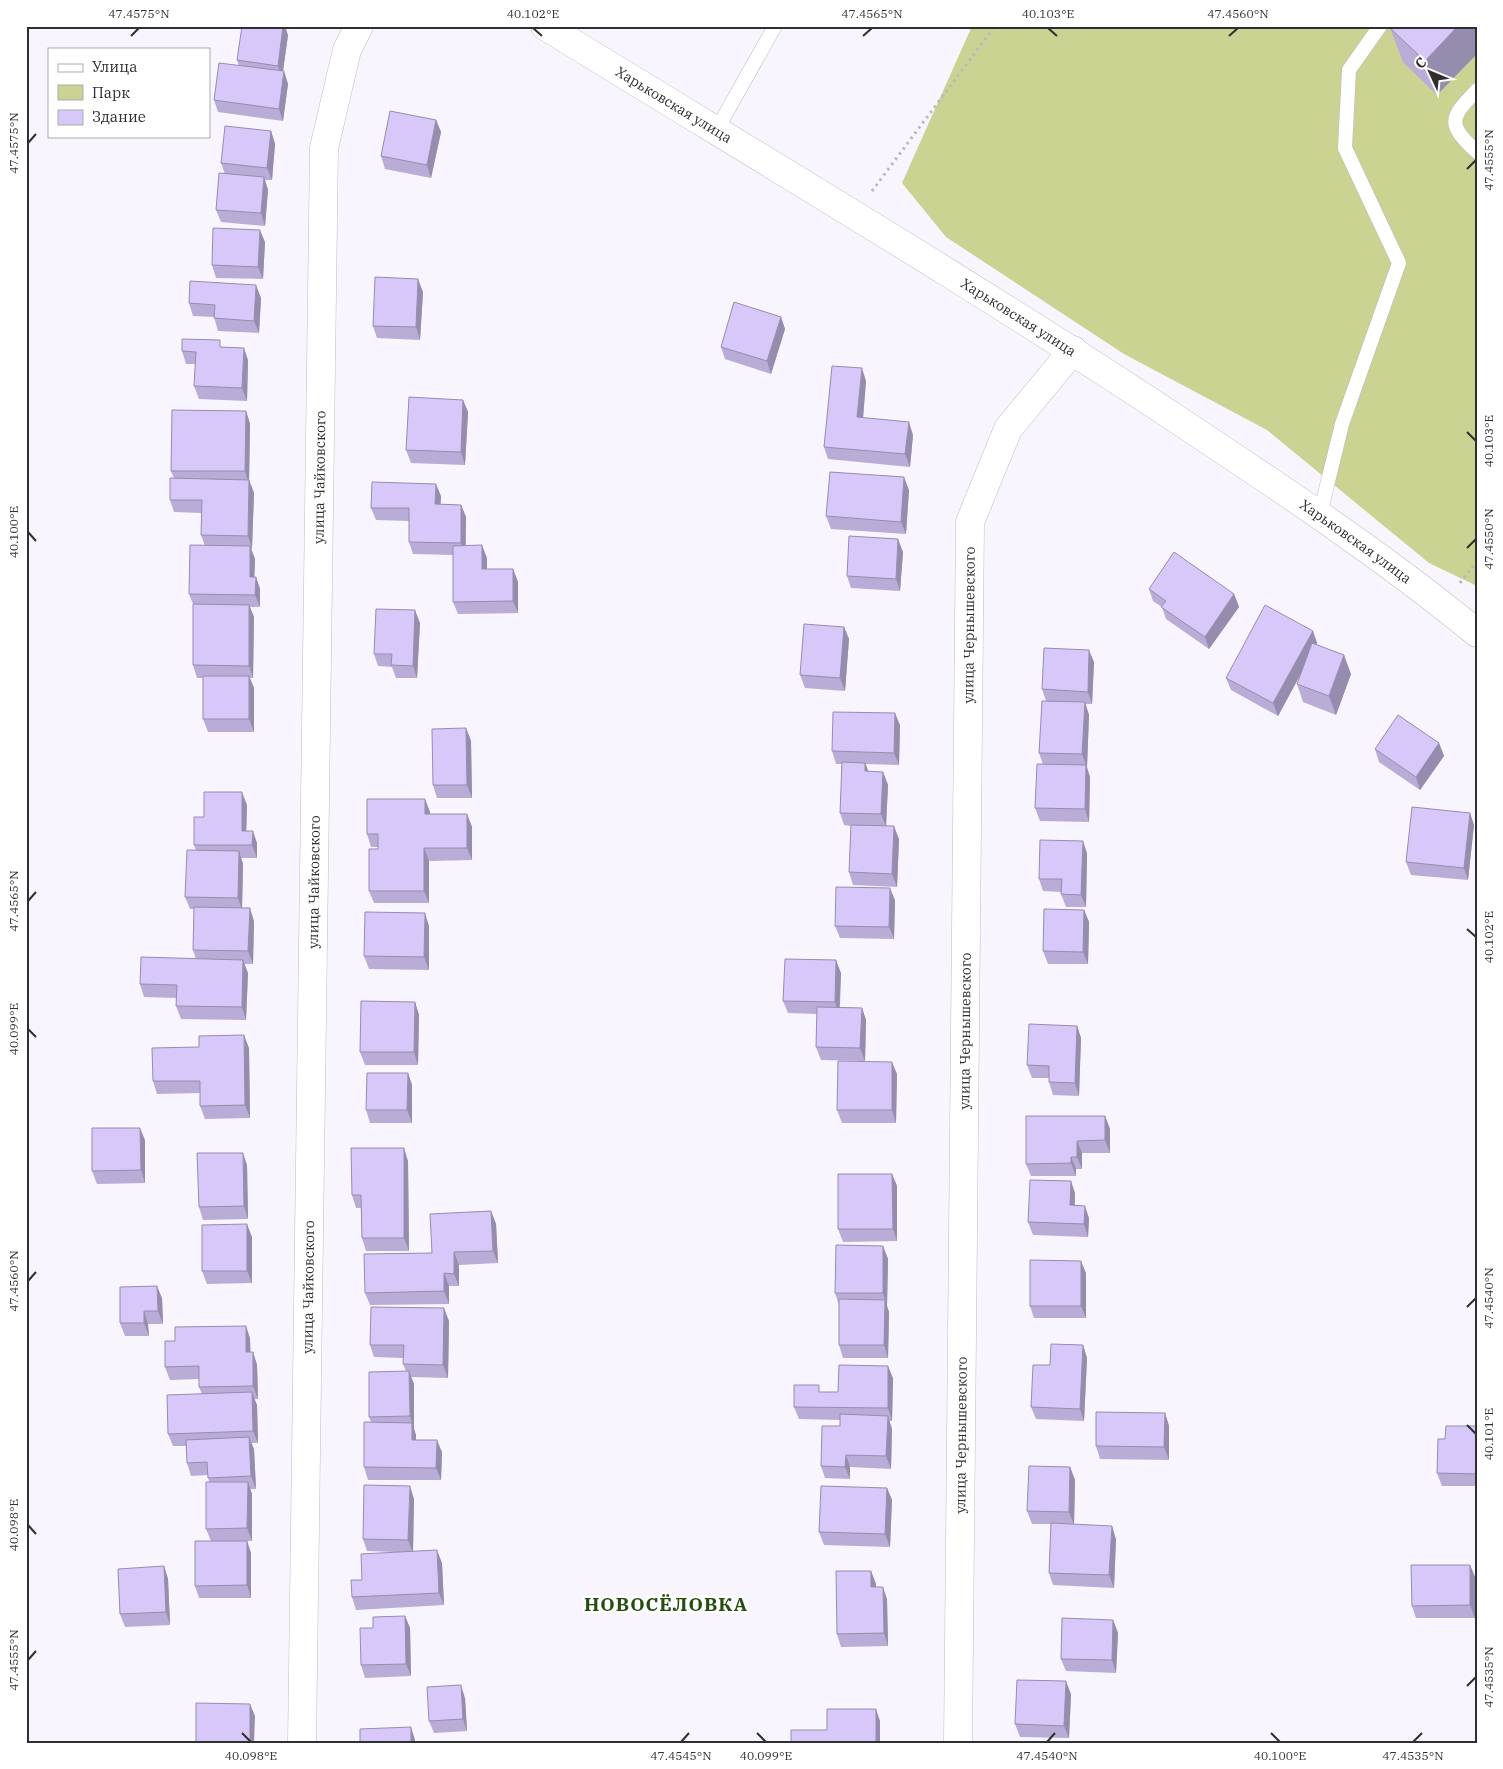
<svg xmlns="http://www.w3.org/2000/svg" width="1503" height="1769" font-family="'IBM Plex Serif',serif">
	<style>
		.green { fill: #ccd291 }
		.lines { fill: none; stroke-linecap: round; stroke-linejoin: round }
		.service-casing { stroke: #bebbc4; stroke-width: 15 }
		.minor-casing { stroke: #bebbc4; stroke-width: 29 }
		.primary-casing { stroke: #bebbc4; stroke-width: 29 }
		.path { stroke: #bbb8bf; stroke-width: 3; stroke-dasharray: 2.5 4; stroke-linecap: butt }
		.service { stroke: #fff; stroke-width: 14 }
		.minor { stroke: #fff; stroke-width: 28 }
		.primary { stroke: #fff; stroke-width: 28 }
		.wall { fill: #b9acd6 }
		.shaded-wall { fill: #968cae }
		.building { fill: #d7c8f9; stroke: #968cae }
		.ticks { fill: none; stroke: #2f2e31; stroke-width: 2 }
		.labels { text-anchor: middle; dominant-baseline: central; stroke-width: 5; stroke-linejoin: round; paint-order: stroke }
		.street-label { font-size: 14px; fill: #2f2e31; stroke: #fff }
		.district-label { font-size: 19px; font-weight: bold; letter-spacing: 1px; fill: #254d0f; stroke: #fff }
		.neatline { fill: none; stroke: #2f2e31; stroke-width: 2 }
		.ticks-label { font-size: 12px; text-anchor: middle; fill: #2f2e31 }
	</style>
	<rect width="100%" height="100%" fill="#f8f5fe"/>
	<!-- green -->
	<path class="green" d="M972,26H1477V586L1429,563L1267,430L1124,354L946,237L902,183Z"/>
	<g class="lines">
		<!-- service casing -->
		<g class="service-casing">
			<path id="service" d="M1477,90C1449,119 1447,124 1477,152
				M716,131L775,26
				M1320,514L1342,424L1399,263L1345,148L1349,70L1380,26"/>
		</g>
		<!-- minor casing -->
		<g class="minor-casing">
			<g id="minor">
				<path id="s1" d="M302,1743L324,148L347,50L359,26"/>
				<path id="s2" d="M958,1743L970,522L1008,429L1073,350"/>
			</g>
		</g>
		<!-- primary casing -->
		<g class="primary-casing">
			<g id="primary">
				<path id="s3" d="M545,26C758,157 973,284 1181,422C1282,489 1383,556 1477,633"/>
			</g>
		</g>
		<!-- path -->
		<path class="path" d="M872,191L995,26
			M1460,583L1477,561"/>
		<!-- service -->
		<use href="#service" class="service"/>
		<!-- minor -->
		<use href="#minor" class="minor"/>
		<!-- primary -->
		<use href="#primary" class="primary"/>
	</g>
	<!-- wall -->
	<path class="wall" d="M1477,26L1437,95L1403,62L1390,28Z
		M288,35L283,71L288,84L283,121L218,112L214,100L239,66L237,60Z
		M436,120L441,132L431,178L385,169L381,156Z
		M271,131L275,144L272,180H265L268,190L265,226L221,222L216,210L225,174L221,163Z
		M265,242L263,279L216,278L212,265Z
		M423,292L420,340L377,338L373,326Z
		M261,298L259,333L218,331L214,317L193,316L189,303Z
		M781,317L785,329L771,374L725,359L721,347Z
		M222,347L248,360L247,401L199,399L194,386L195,364H186L182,351Z
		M866,381L863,418L913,435L910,467L828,459L824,447Z
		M463,400L468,412L465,465L411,463L406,450Z
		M246,411L250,424L249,480L254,493L252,549H251L255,559L254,577H256L260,589V607H250L254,617L253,678H250L254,688V732H208L203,719V678H197L193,665V604L189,594L205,546L201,535L202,513L174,512L170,500L174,478L171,471Z
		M909,490L906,534L831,529L826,516Z
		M441,496L440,504L461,505L466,517V545L487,558V569H513L518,582V613L458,614L453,602V555L413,554L409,542V521L376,520L371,508Z
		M903,552L900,591L851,588L847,576Z
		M1149,589L1234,594L1239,607L1209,649L1166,619L1162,607L1153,601Z
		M420,623L417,678H396L392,667L378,666L374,654Z
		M844,627L849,639L845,691L805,688L800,675Z
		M1313,631L1317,643L1316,645L1351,674L1336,715L1303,702L1297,684L1300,676L1278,716L1231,690L1226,678Z
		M1094,662L1092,704H1085L1089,715L1087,767L1090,777L1089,822L1040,821L1035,808L1043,764L1039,753L1046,701L1042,689Z
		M900,725L899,765L866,764L868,772H883L888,785L886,826L899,839L897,887L853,885L849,872L851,826L844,825L840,813L842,764H836L832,751Z
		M466,728L471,741L472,798H437L433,785Z
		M1439,743L1444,756L1420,790L1379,762L1375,749Z
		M247,805L246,831L257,843V858H241L243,864L242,908L254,921L253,964H244L248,973L246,1020L181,1019L176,1006L177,998L144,997L140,984L196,959L193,950L194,909H190L185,897L196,850L194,845L204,817Z
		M430,812V814H467L472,827V860L429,861V903H374L369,891L378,847H371L367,834Z
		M1470,813L1474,825L1468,880L1411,875L1406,862Z
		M1087,853L1086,907H1066L1061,894V892L1043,891L1039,879Z
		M895,900L894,939L840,938L835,926Z
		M1084,910L1089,922L1088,964H1048L1043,951Z
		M429,926V970L369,969L364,956Z
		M841,973L840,1007L862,1008L866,1020L865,1061L821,1060L816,1047L817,1014L788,1013L783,1001Z
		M415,1002L419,1015L418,1065H365L360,1052Z
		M1077,1026L1081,1038L1079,1096L1053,1095L1049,1082V1078H1032L1027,1065Z
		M249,1048L250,1118L205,1119L200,1106V1093L157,1094L153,1081Z
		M408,1073L412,1085V1123H370L366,1110Z
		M897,1074L896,1123H842L837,1110Z
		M1105,1116L1110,1129V1153H1082V1169H1076V1176H1031L1026,1164Z
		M145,1140V1183L97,1184L92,1171Z
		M408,1161L409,1251H366L362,1238L361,1208H356L352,1195Z
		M247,1165L248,1219L203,1220L199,1207Z
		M892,1174L897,1186V1241L843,1242L838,1229Z
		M1075,1193V1205L1089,1218L1088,1237L1033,1235L1028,1222Z
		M491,1211L496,1224L498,1263L459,1265V1286H449V1304L370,1305L365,1293L432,1253Z
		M252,1237V1283L207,1284L202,1271Z
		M883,1246L888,1259L887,1306L889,1312L888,1358H843L839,1345V1305L835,1293Z
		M1086,1273V1318H1034L1030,1306Z
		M162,1298L163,1324H148L149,1336H125L120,1323Z
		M449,1321L448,1378L411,1377L414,1384V1429L416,1435V1440L442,1452L441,1480H368L364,1467L371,1422L369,1417L406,1371L403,1364V1358L374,1357L370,1345Z
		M250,1338V1352H253L257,1365L258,1399H254L257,1405L258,1443H251L254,1449L256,1489H250L252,1494V1541H247L251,1553V1598H199L195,1586L211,1541L206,1529L209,1482L208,1475L191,1476L187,1463L186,1446H173L168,1434L202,1394L199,1387V1379L170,1380L165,1367Z
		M1083,1345L1087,1358L1084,1421L1036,1419L1031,1407L1050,1365Z
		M893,1378L892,1421H889L892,1429L891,1469L850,1467V1479L825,1478L821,1466L840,1426V1420L799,1419L794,1407L822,1392H838Z
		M1165,1413L1169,1426V1460L1100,1459L1096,1446Z
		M1477,1426V1486H1442L1437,1473L1445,1439Z
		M1070,1467L1075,1480L1074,1524L1116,1539L1114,1588L1053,1585L1049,1573L1051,1524H1032L1027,1511Z
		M887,1488L892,1500L890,1547L824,1545L819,1532Z
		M414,1499L413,1551L442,1563L444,1605L356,1610L352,1597L362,1580L395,1552L367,1551L363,1539Z
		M1470,1565L1475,1577V1618H1416L1412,1606Z
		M164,1566L168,1579L170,1625L125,1627L120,1614Z
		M871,1571L876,1584V1587L887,1599L888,1646L841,1647L837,1634Z
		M405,1616L410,1628L411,1676L365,1678L361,1665L373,1628Z
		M1113,1620L1118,1633L1116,1673L1066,1671L1061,1659Z
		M1071,1694L1069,1738L1020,1737L1015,1724Z
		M465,1698L467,1731L434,1733L429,1721Z"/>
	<!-- shaded-wall -->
	<path class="shaded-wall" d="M283,26H285L288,35L282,78L278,66Z
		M1458,26H1477V54L1437,95L1425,61Z
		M284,71L288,84L283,121L279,109Z
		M436,120L441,132L431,178L427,165Z
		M271,131L275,144L272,180L267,168Z
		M264,177L268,190L265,226L261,213Z
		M260,230L265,242L263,279L258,267Z
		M418,279L423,292L420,340L416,327Z
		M256,285L261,298L259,333L254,321Z
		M781,317L785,329L771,374L767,361Z
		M244,348L248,360L247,401L242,388Z
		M862,368L866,381L862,430L857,417Z
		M463,400L468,412L465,465L461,452Z
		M246,411L250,424L249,484L245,471Z
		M909,422L913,435L910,467L905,454Z
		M904,477L909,490L906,534L901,522Z
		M249,480L254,493L252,549L248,536Z
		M436,484L441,496L440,517L435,504Z
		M461,505L466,517L465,556L461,543Z
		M898,539L903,552L900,591L896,579Z
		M482,545L487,558V582L482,569Z
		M250,546L255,559L254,589L250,577Z
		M513,569L518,582V613L513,601Z
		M256,577L260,589V607L255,595Z
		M1234,594L1239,607L1209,649L1205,637Z
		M249,605L254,617L253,678L249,666Z
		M415,610L420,623L417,678L413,666Z
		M844,627L849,639L845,691L840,678Z
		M1313,631L1317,643L1278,716L1273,703Z
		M1089,650L1094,662L1092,704L1088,692Z
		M1344,655L1351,674L1336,715L1329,696Z
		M249,676L254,688V732L249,719Z
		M1085,702L1089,715L1087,767L1082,754Z
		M895,713L900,725L899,765L894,753Z
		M466,728L471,741L472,798L467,785Z
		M1439,743L1444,756L1420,790L1416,777Z
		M865,763L870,775L865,771Z
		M1086,765L1090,777L1089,822L1085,809Z
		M883,772L888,785L886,827L881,814Z
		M242,792L247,805L246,843L242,831Z
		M425,799L430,812V827L425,814Z
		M1470,813L1474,825L1468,880L1464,868Z
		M467,814L472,827V860L467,848Z
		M894,826L899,839L897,887L892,874Z
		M253,831L257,843V858L252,845Z
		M1083,841L1087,853L1086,907L1081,895Z
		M424,848L429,861V903L424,891Z
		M239,851L243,864L242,910L238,898Z
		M890,888L895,900L894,939L889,927Z
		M250,908L254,921L253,964L248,951Z
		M1084,910L1089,922L1088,964L1083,952Z
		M425,913L429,926V970L424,957Z
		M243,960L248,973L246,1020L242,1007Z
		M836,960L841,973L839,1015L835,1002Z
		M415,1002L419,1015L418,1065L414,1052Z
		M862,1008L866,1020L865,1061L860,1048Z
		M1077,1026L1081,1038L1079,1096L1075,1083Z
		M244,1035L249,1048L250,1118L245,1105Z
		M892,1062L897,1074L896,1123L892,1110Z
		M408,1073L412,1085V1123L407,1110Z
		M1105,1116L1110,1129V1153L1105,1140Z
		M140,1128L145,1140V1183L141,1170Z
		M1077,1141L1082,1153V1169L1077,1157Z
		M404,1148L408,1161L409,1251L404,1238Z
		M243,1153L247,1165L248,1219L244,1206Z
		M1071,1157L1076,1169V1176L1071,1163Z
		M892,1174L897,1186V1241L893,1229Z
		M1071,1181L1075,1193L1074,1218L1070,1205Z
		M1085,1206L1089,1218L1088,1237L1084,1224Z
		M491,1211L496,1224L498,1263L493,1251Z
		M247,1224L252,1237V1283L247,1271Z
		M883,1246L888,1259L887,1306L883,1293Z
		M454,1252L459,1265V1286L454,1274Z
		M1081,1261L1086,1273V1318L1081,1306Z
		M444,1273L449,1286V1304L444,1291Z
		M157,1286L162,1298L163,1324L158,1311Z
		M885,1300L889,1312L888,1358L884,1345Z
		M444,1308L449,1321L448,1378L443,1365Z
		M144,1311L148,1324L149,1336L144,1323Z
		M246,1326L250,1338L251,1365L246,1352Z
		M1083,1345L1087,1358L1084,1421L1080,1409Z
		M253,1352L257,1365L258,1399L253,1386Z
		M888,1366L893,1378L892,1421L888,1408Z
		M409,1371L414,1384V1429L410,1416Z
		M252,1392L257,1405L258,1443L253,1431Z
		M1165,1413L1169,1426V1460L1164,1447Z
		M888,1416L892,1429L891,1469L886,1456Z
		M412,1423L416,1435V1452L412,1440Z
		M249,1437L254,1449L256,1489L251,1476Z
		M437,1440L442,1452L441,1480L436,1468Z
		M846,1455L850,1467V1479L845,1467Z
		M1070,1467L1075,1480L1074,1525L1069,1512Z
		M248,1482L252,1494V1541L247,1528Z
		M410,1486L414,1499L413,1553L408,1540Z
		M887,1488L892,1500L890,1547L885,1534Z
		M1112,1526L1116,1539L1114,1588L1109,1575Z
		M247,1541L251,1553V1598L247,1585Z
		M437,1550L442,1563L444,1605L439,1593Z
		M1470,1565L1475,1577V1618L1470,1605Z
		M164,1566L168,1579L170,1625L166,1612Z
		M871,1571L876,1584V1600L871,1587Z
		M883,1587L887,1599L888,1646L884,1633Z
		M405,1616L410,1628L411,1676L406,1664Z
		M1113,1620L1118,1633L1116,1673L1112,1660Z
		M1066,1681L1071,1694L1069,1738L1064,1726Z
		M461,1685L465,1698L467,1731L463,1719Z
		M250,1704L255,1716L254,1743H250Z
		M876,1709L880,1721V1743H876Z
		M411,1727L415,1740V1743H411Z"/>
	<!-- building -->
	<path class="building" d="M242,26H283L278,66L237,60Z
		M1392,26H1458L1425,61L1390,28Z
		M219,63L284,71L279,109L214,100Z
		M390,111L436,120L427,165L381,156Z
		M225,126L271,131L267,168L221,163Z
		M219,173L264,177L261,213L216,210Z
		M213,228L260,230L258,267L212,265Z
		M375,277L418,279L416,327L373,326Z
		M190,281L256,285L254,321L214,318L215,305L189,303Z
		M734,302L781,317L767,361L721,347Z
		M182,339L220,340V347L244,348L242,388L194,386L196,352L182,351Z
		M832,366L862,368L857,417L909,422L905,454L824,447Z
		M409,397L463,400L461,452L406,450Z
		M172,410L246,411L245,471H171Z
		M830,472L904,477L901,522L826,516Z
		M170,478L249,480L248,536L201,535L202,500H170Z
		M372,482L436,484L435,504L461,505V543L409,542V508H371Z
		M849,536L898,539L896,579L847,576Z
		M190,545L250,546V577H256L255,595L189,594Z
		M482,545V569H513V601L453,602V546Z
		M1174,552L1234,594L1205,637L1161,607L1166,601L1149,589Z
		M193,604L249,605V666L193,665Z
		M1265,605L1313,631L1273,703L1226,678Z
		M376,609L415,610L413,666L391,665L392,654H374Z
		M804,624L844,627L840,678L800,675Z
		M1312,643L1344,655L1329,696L1297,684Z
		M1044,648L1089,650L1088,692L1042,689Z
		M203,676H249V719H203Z
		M1042,701L1085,702L1082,754L1039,753Z
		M833,712L895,713L894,753L832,751Z
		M1398,715L1439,743L1416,777L1375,749Z
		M466,728L467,785H433L432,729Z
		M842,762L865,763V771L883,772L881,814L840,813Z
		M1037,764L1086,765L1085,809L1035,808Z
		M204,792H242V831H253L252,845H194V817H204Z
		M367,799H425V814H467V848H424V891H369V849H378V834H367Z
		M1412,807L1470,813L1464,868L1406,862Z
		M851,825L894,826L892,874L849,872Z
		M1040,840L1083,841L1081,895L1061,894L1062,879H1039Z
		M187,850L239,851L238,898L185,897Z
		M836,887L890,888L889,927L835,926Z
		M194,907L250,908L248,951L193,950Z
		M1044,909L1084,910L1083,952L1043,951Z
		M365,912L425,913L424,957L364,956Z
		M141,957L243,960L242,1007L176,1006L177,985L140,984Z
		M785,959L836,960L835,1002L783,1001Z
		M361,1001L415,1002L414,1052H360Z
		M817,1007L862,1008L860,1048L816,1047Z
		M1029,1024L1077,1026L1075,1083L1049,1082V1066L1027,1065Z
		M244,1035L245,1105L200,1106V1081H153L152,1048L199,1047V1036Z
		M838,1061L892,1062V1110H837Z
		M367,1073H408L407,1110H366Z
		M1026,1116H1105V1140L1077,1141V1157H1071V1163L1026,1164Z
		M92,1128H140L141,1170L92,1171Z
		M351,1148H404V1238H362L361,1195H352Z
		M197,1153H243L244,1206L199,1207Z
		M838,1174H892L893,1229H838Z
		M1030,1180L1071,1181L1070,1205L1085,1206L1084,1224L1028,1222Z
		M491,1211L493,1251L454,1252V1274L444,1273V1291L365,1293L364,1254L432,1253L430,1214Z
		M247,1224V1271H202V1225Z
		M836,1245L883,1246V1293H835Z
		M1030,1260L1081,1261V1306H1030Z
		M157,1286L158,1311H144V1323H120V1287Z
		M839,1299L885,1300L884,1345H839Z
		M371,1307L444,1308L443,1365L403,1364L404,1345H370Z
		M246,1326V1352H253V1386L199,1387V1366L165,1367V1341H175V1327Z
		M1051,1344L1083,1345L1080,1409L1031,1407L1033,1365H1050Z
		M839,1365L888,1366V1408L794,1407V1385H819V1392H838Z
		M409,1371L410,1416L369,1417V1372Z
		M252,1392L253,1431L168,1434L167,1395Z
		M1096,1412L1165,1413L1164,1447L1096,1446Z
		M840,1414L888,1416L886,1456L846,1455L845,1467L821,1466L822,1426H840Z
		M364,1422L412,1423V1440H437L436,1468L364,1467Z
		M1446,1426H1477V1474L1437,1473L1438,1439H1445Z
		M249,1437L251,1476L208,1478L207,1462L187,1463L186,1440Z
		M1029,1466L1070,1467L1069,1512L1027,1511Z
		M206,1482H248L247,1528L206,1529Z
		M364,1485L410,1486L408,1540L363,1539Z
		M821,1486L887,1488L885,1534L819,1532Z
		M1051,1523L1112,1526L1109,1575L1049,1573Z
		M195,1541H247V1585L195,1586Z
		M437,1550L439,1593L352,1597L351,1580H362L361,1554Z
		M1411,1565H1470V1605L1412,1606Z
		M164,1566L166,1612L120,1614L118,1569Z
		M836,1571H871V1587H883L884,1633L837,1634Z
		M405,1616L406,1664L361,1665L360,1628H373V1617Z
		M1062,1618L1113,1620L1112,1660L1061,1659Z
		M1017,1680L1066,1681L1064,1726L1015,1724Z
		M461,1685L463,1719L429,1721L427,1687Z
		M196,1703L250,1704V1743H196Z
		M827,1709H876V1743H791V1730H827Z
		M411,1727V1743H360V1729Z"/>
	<!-- ticks -->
	<path class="ticks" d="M533,28L542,36M1048,28L1057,36M131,36L139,28M863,36L872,28M1229,36L1238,28M28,143L36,134M1467,169L1476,160M1467,432L1476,441M28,532L36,541M1467,548L1476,539M28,901L36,892M1467,929L1476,937M28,1029L36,1037M28,1281L36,1272M1467,1307L1476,1298M1467,1425L1476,1434M28,1525L36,1534M28,1660L36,1651M1467,1686L1476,1677M242,1733L251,1742M757,1733L766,1742M1271,1733L1280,1742M681,1742L689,1733M1047,1742L1055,1733M1413,1742L1422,1733"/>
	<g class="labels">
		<!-- street labels -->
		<g class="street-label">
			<text stroke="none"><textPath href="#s3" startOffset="151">Харьковская улица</textPath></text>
			<text stroke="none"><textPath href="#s3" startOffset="556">Харьковская улица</textPath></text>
			<text stroke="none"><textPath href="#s1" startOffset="1266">улица Чайковского</textPath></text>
			<text stroke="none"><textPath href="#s3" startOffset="961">Харьковская улица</textPath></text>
			<text stroke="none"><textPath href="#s2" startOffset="1118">улица Чернышевского</textPath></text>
			<text stroke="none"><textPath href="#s1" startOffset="861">улица Чайковского</textPath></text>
			<text stroke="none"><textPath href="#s2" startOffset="712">улица Чернышевского</textPath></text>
			<text stroke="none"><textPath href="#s1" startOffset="456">улица Чайковского</textPath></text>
			<text stroke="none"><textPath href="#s2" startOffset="308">улица Чернышевского</textPath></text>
		</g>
		<!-- district labels -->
		<g class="district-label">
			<text x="666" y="1604">НОВОСЁЛОВКА</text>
		</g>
	</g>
	<!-- border -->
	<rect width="1503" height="1769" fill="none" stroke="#ffffff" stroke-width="55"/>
	<!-- legend -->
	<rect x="48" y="48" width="162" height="90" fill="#ffffff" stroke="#acabad"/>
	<rect x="58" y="64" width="25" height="8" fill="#ffffff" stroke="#acabad"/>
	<text x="92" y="72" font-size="15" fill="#2f2e31">Улица</text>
	<rect x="58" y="85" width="25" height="15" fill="#ccd291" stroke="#acabad"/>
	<text x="92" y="98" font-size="15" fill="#2f2e31">Парк</text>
	<rect x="58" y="110" width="25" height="15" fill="#d7c8f9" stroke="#acabad"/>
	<text x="92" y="122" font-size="15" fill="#2f2e31">Здание</text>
	<!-- north arrow -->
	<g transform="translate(1430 72) rotate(314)" stroke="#ffffff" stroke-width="4" paint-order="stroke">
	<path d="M0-4L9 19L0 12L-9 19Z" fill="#2f2e31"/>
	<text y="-8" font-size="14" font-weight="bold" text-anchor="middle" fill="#2f2e31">С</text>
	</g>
	<rect x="28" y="28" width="1448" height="1714" class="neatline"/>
	<g class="ticks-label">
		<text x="139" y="18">47.4575°N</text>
		<text x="533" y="18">40.102°E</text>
		<text x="872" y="18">47.4565°N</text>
		<text x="1048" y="18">40.103°E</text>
		<text x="1238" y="18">47.4560°N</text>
		<text transform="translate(14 143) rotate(-90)" y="4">47.4575°N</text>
		<text transform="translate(1489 160) rotate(-90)" y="4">47.4555°N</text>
		<text transform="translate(1489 441) rotate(-90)" y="4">40.103°E</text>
		<text transform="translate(14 532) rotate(-90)" y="4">40.100°E</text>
		<text transform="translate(1489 539) rotate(-90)" y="4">47.4550°N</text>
		<text transform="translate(14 901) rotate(-90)" y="4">47.4565°N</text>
		<text transform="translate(1489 937) rotate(-90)" y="4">40.102°E</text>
		<text transform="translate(14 1029) rotate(-90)" y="4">40.099°E</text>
		<text transform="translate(14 1281) rotate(-90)" y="4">47.4560°N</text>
		<text transform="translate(1489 1298) rotate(-90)" y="4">47.4540°N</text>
		<text transform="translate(1489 1434) rotate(-90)" y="4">40.101°E</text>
		<text transform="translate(14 1525) rotate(-90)" y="4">40.098°E</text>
		<text transform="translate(14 1660) rotate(-90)" y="4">47.4555°N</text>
		<text transform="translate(1489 1677) rotate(-90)" y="4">47.4535°N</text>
		<text x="251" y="1760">40.098°E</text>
		<text x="681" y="1760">47.4545°N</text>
		<text x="766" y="1760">40.099°E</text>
		<text x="1047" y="1760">47.4540°N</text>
		<text x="1280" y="1760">40.100°E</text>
		<text x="1413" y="1760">47.4535°N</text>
	</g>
</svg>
